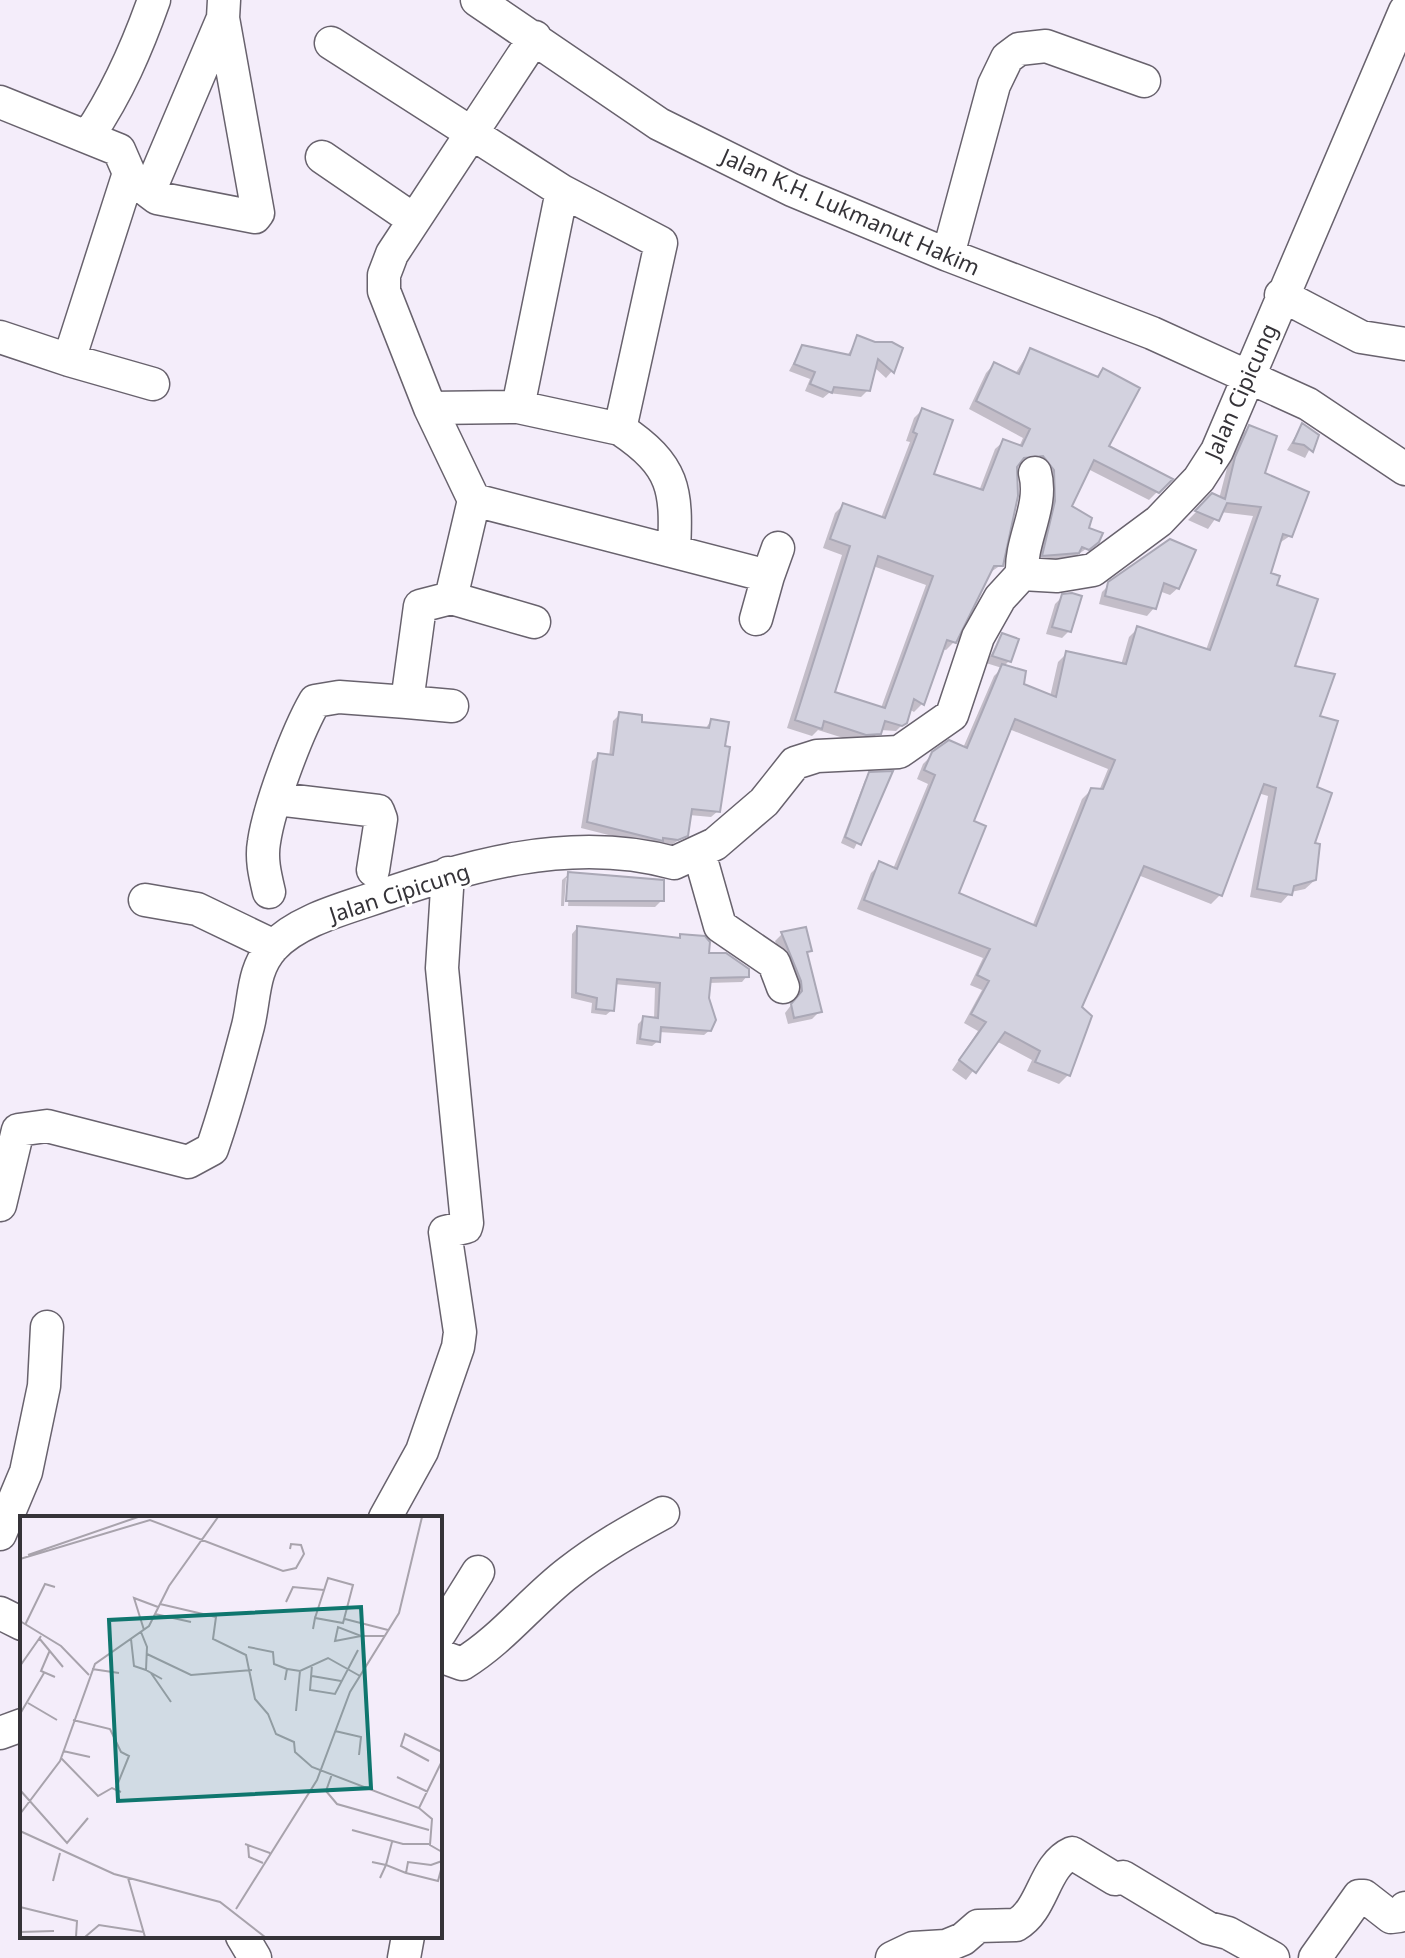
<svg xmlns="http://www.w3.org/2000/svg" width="1405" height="1958" font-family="'Noto Sans',sans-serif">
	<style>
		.shadow { fill: #0003; fill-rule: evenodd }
		.building { fill: #d3d2df; stroke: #aaa8b6; stroke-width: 2; fill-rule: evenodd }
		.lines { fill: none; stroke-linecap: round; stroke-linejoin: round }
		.minor-casing { stroke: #68626d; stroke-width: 35 }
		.minor { stroke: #fff; stroke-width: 32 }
		.labels { text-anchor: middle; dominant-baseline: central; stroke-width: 6; stroke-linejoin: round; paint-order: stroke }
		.street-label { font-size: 22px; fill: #353338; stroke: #fff }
		.inset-road { fill: none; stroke: #a8a3ac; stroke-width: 2 }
		.view { fill: #0f766e; fill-opacity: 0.15; stroke: #0f766e; stroke-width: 4 }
		.inset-edge { fill: none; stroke: #353338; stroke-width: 4 }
	</style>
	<rect width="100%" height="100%" fill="#f4edfa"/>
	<!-- shadow -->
	<path class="shadow" d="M858,338L900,349L892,371L886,378L874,367L868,390L861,397L829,393L823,398L805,391L810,379L789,371L802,347L847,356Z
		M1030,350L1096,378L1103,371L1106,447L1169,480L1149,500L1088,469L1070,507L1097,541L1069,561L1035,564L1032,463L1015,466L1001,565L988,574L954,642L946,650L942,649L922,704L914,712L909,709L905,722L896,731L880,730L870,742H856L818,730L812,736L787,728L842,555L823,548L835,513L843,505L881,518L910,442L906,441L914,418L922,410L931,475L979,491L995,449L1004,441L1019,447L1023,438L969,409L986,373L994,364L1015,374ZM873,566L926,585L881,708L833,693Z
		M1302,425L1317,435L1305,458L1287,450Z
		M1249,427L1263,474L1290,536L1278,544L1268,575L1275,586L1293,668L1317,717L1312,844L1315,880L1305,889L1291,892L1281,903L1250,897L1268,796L1258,793L1220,895L1211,904L1138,875L1080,1007L1090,1017L1068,1075L1059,1084L1027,1071L1032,1060L996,1041L966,1080L952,1070L978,1031L964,1023L982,990L970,985L983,958L857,909L871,873L880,864L893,869L928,784L917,779L923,764L933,754L963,748L994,676L1002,668L986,663L1002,636L1009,661L1003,667L1022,686L1050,697L1058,662L1067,653L1121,665L1129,637L1138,628L1206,650L1253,516L1220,512L1208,529L1188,520L1212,496L1219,499L1227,468L1240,436ZM1009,729L1108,769L1099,791L1091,790L1082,799L1032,927L957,894L971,822Z
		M1163,544L1178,588L1170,595L1159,591L1154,608L1147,616L1099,604L1102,592L1110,584Z
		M1062,597L1069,631L1062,638L1046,634L1055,604Z
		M620,714L639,724L705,729L711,721L718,811L711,817L689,815L686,835L670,846L648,845L581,828L592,761L599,755L609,757L613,721Z
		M870,774L886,787L854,849L841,843L865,780Z
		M569,874L662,900L655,907L568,906L570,878H566L564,906H561L562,880Z
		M577,928L677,940L681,936L747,976L742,982L708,983L710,1030L704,1035L659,1032L658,1041L652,1046L636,1044L638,1024L644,1018L654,1019L655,988L614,984L612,1010L606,1015L591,1013L592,1003L571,998L572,934Z
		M782,934L810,951L805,955L820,1011L812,1019L788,1024L785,1013L795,1000L794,989L775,941Z"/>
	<!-- building -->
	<path class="building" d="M857,335L875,342H892L903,348L894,373L878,359L870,391L834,387L832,393L810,384L815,372L794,364L802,345L850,355Z
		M1030,348L1098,377L1103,368L1140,388L1109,446L1173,479L1159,493L1094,460L1072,506L1092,518L1089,528L1103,533L1099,542L1089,550L1082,547L1079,553L1042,556L1055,501L1054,470L1043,456L1024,458L1017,467L1018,496L1003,566H994L956,643L947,640L924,705L914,699L907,723L902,726L885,721L881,734L866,735L824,721L822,729L795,720L850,546L830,539L843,503L885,518L917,434L913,432L922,408L953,420L934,474L983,490L1003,439L1022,446L1030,429L976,401L994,362L1019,374ZM878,556L933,576L885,708L835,692Z
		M1302,423L1319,435L1313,452L1304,445L1293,443Z
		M1249,425L1277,436L1265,473L1309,492L1292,537L1283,534L1271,573L1280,576L1277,585L1318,599L1295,666L1335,674L1320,716L1338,721L1317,787L1332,793L1315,843L1320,844L1316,880L1294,886L1292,895L1257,889L1276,788L1264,784L1222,896L1144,866L1082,1007L1092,1016L1070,1076L1035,1062L1040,1051L1005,1032L976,1073L959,1060L986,1022L971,1014L989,981L977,975L990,949L864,900L879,861L897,869L935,775L924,770L932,752L949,740L967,748L1002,664L1026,671L1024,684L1056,697L1066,651L1126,664L1137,626L1210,650L1261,507L1227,503L1219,521L1195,511L1212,493L1225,499L1235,457ZM1015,719L1115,760L1103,789L1091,788L1036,926L959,893L986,826L974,821Z
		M1170,539L1196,550L1179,589L1164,583L1156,609L1105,596L1108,582Z
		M1072,593L1082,596L1071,632L1052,627L1062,594Z
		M1002,633L1019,639L1011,662L992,656Z
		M619,712L642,715V722L709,728L711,719L729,722L725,746L730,747L720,812L692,809L688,836L678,840L663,838V841L587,822L598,753L613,755Z
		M893,771L861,845L845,837L869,772Z
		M568,872L664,880V901H566Z
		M577,926L680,938V934L705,936L710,942L709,953H726L749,969V977L711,978L709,998L716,1020L711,1031L661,1027L660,1042L640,1039L643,1016L658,1018L660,983L617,979L614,1011L596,1009L597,998L576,993Z
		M806,927L812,951L807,952L822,1012L794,1018L791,1004L802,991L801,981L781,932Z"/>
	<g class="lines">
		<!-- minor casing -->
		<g class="minor-casing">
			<path id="minor" d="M477,0L659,124L792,190L948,255L1152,333L1308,404L1405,469
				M223,18L258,213L255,217L157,198L149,192L223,18L224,0
				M331,43L562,191L661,243L620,429L518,407L430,408
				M0,102L119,150L129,173L69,360L153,384
				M89,135C118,92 137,48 154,0
				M322,157L414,220
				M948,255L994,85L1007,58L1019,49L1046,46L1144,81
				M1281,295L1361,337L1405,344
				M0,337L69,360
				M518,407L562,191
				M620,429C675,466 677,489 674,551
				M474,500L768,576L778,548
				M1022,574C1020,540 1044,506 1035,473
				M756,619L768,576
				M534,622L451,598L474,500L430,408L384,291V275L392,254L535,37
				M407,702L452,706
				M277,799L378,811L381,819L373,870
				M699,852L720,926L774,963L783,987
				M269,892C265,875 261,859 264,842C269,807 297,732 315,701L339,697L407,702L420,606L451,598
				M145,900L197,909L274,946
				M0,1205L18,1130L47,1126L188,1162L212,1149C226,1109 237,1068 248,1026C255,998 252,970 273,947C295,923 336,911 366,901C465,867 569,834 674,863L715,844L764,802L795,763L817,756L899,752L952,715L978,637L1000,598L1022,574L1057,576L1093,570L1159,521L1199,479L1217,451L1405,11
				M385,1518L422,1451L458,1347L460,1332L445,1232L466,1227L467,1223L442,968L448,873
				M0,1534L26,1472L44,1386L47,1327
				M0,1613L22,1624
				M440,1633L478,1572
				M440,1656L462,1664C503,1639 531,1601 569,1572C598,1549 630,1531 663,1513
				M0,1733L22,1725
				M242,1936L255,1958
				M404,1958L408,1936
				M892,1958L913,1948L946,1946L963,1939L978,1926L1016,1925C1044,1909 1043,1866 1072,1853L1115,1879L1123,1877L1208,1928L1228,1933L1273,1958
				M1315,1958L1359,1896H1364L1391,1917L1399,1916L1405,1908"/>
		</g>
		<!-- minor -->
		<use href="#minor" class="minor"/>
	</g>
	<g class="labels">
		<!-- street labels -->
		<g class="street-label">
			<text transform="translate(851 211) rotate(24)">Jalan K.H. Lukmanut Hakim</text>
			<text transform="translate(1240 391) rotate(-66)">Jalan Cipicung</text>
			<text transform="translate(399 892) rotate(-18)">Jalan Cipicung</text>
		</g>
	</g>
	<!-- overview -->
	<g transform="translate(20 1516)">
		<rect width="422" height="422" fill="#f4edfa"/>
		<path class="inset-road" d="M8,39L118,1M0,43L130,4L263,55L276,52L284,38L281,29L271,28L270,33M266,86L273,71L304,74M140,88L196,101L193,123L226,139L235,183L248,198L256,218L274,226L275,236L292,251L399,292L412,303L410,329L422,336M135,98L171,106M325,103L368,114M0,105L41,130L69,159M5,109L25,68L35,71M293,113L295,102L323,107L333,69L308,62L295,102M124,114L114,82L138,91M121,116L127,131L126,154L142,163M341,120L315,125L318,111L341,120H365M19,122L43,151M111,123L114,150L126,154M228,131L253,136L254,148L267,153M30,134L21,155L35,161M127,138L171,159L232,154M292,149L290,174L315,178L338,134M0,150L21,120M72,153L99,157M131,157L151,186M292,160L321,165M265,164L267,153L280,155L308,142L340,160M8,187L37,204M276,195L280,155M0,198L24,157M53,204L90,213L101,236L109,240L96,272M315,215L341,221L339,239M43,235L70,241M41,242L78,280L92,272L101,276M409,245L381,230L385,218L422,236M312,258L306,275L317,288L409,314M377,261L408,276M0,274L47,327L68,302M399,292L422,245M0,298L40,245L75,148L129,110L149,70L198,1M332,314L383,328H409M0,315L94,358L200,386L245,421M372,326L366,349L386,357M225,328L250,337M228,329L229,341L243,347M422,345L411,349L388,346L386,357L418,365L422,350M352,346L366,349L360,362M108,362L125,421M33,365L40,337M0,391L57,405L56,421M216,393L297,264L330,176L379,97L402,1M0,416L34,415M65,421L79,409L124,416"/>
		<path class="view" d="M341,91L351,272L98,285L89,104Z"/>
		<rect width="422" height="422" class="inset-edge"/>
	</g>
</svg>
